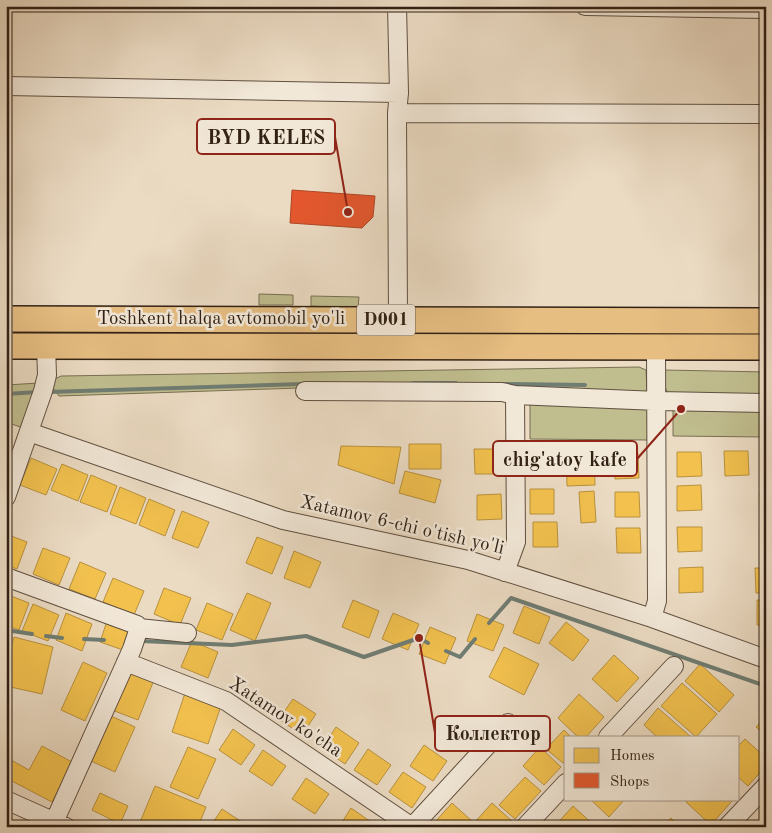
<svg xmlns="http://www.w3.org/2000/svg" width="772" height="833" font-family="'Old Standard TT',serif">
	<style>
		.green { fill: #c0bd8e; stroke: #786f52 }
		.homes { fill: #f2c14e; stroke: #b8913d }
		.shops { fill: #e4572e; stroke: #ae4726 }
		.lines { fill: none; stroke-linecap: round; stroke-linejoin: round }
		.stream { stroke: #6f7d73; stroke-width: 4 }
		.minor-casing { stroke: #605040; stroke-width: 20 }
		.highway-casing { stroke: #312115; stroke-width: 28 }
		.minor { stroke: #f2e8d8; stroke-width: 18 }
		.highway { stroke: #e6be82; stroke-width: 25 }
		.labels { text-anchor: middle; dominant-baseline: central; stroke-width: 5; stroke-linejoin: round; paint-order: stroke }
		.shield { fill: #f2e8d8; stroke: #6b5d50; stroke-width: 1 }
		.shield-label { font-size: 18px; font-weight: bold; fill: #312115 }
		.street-label { font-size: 19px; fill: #312115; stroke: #f2e8d8 }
		.leader { fill: none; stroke: #8f2418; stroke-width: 2 }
		.callout-dot { fill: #8f2418; stroke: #f2e8d8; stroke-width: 2 }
		.callout { fill: #f2e8d8; stroke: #8f2418; stroke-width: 2 }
		.callout-label { font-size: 20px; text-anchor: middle; font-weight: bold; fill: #312115 }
	</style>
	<rect width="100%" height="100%" fill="#ebdbc3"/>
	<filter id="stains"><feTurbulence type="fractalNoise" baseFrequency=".004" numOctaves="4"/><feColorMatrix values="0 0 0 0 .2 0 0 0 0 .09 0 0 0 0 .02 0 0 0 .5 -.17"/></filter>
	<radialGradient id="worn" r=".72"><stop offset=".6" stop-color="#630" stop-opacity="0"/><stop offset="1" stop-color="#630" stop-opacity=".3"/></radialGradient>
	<!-- green -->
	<path class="green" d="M259,294L293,295V305H259Z
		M311,296L359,297L358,308L311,306Z
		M6,329L766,331V339L6,336Z
		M639,367L646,370L647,391L638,395L300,388L59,396L51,385L55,379L61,376Z
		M664,370L766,372V396L668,394L664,384Z
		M39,383L23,428L6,422V385Z
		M530,403L648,405V440L530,439Z
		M673,408L766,409V437L673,436Z"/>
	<!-- homes -->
	<path class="homes" d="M409,444H441V469H409Z
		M341,446L401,447L394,484L338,465Z
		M594,447L595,485L567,486L566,448Z
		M474,449H498L499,474H475Z
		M761,450H766V474H762Z
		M724,451H748L749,475L725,476Z
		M677,452H701L702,476L677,477Z
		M638,453L639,478L615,479L614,454Z
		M31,458L57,469L46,495L20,485Z
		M62,464L88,475L78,501L51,490Z
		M405,471L441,480L435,503L399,493Z
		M91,475L117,486L107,512L80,502Z
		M701,485L702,510L677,511V486Z
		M120,487L146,498L136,524L110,514Z
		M530,489H554V514H530Z
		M594,491L596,522L581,523L579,492Z
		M615,492H639L640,517H615Z
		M760,493H766V518H761Z
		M501,494L502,519L477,520V495Z
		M149,499L175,510L165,536L139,525Z
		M182,511L209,522L198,548L172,538Z
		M533,522H557L558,547H533Z
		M677,527H702V551L678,552Z
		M616,528H640L641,553H617Z
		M6,534L27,542L17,569L6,565Z
		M257,537L283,547L272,574L246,563Z
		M43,548L70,558L59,585L33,574Z
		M294,551L321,562L310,588L284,578Z
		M80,562L106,573L95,599L69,589Z
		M703,567V592L679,593V568Z
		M755,568H766V593H756Z
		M113,578L144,591L134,615L103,602Z
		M164,588L191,598L180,625L154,614Z
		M247,593L271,603L255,641L230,630Z
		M6,594L29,603L19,630L6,625Z
		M353,600L379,611L369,638L342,627Z
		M757,600H766V625H757Z
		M207,603L233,614L222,640L196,630Z
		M33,604L59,615L48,641L22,631Z
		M524,606L550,617L539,644L513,633Z
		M66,613L92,624L82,651L56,640Z
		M393,613L419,624L408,650L382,639Z
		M477,614L504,625L493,651L467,641Z
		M566,622L589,640L573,661L549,643Z
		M106,624L130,632L123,650L100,642Z
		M430,627L456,638L445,664L419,654Z
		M14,637L53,647L42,694L6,686V670Z
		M192,641L218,652L208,678L181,667Z
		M504,647L539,664L524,695L489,677Z
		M614,655L639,678L617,702L592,679Z
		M83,662L107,673L85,721L61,710Z
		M700,664L734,695L719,712L685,681Z
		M128,669L154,680L138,720L112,710Z
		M682,683L717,714L696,737L661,706Z
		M185,693L221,706L208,744L172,732Z
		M579,694L604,717L586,737H578L558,718Z
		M293,699L316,714L302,735L279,719Z
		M658,708L691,737H657L644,725Z
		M111,716L135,727L115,772L91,761Z
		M766,717V735L756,727Z
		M336,727L359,743L345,764L322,748Z
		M233,729L255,745L241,765L219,750Z
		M564,730L571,737H566V760L563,763L546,749Z
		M745,739L766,758V766L748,786L738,777V746Z
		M424,745L447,761L433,781L410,766Z
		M42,746L72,762L52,802L6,778V769L11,760L29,770Z
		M188,747L216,759L198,799L170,787Z
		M540,747L561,767L544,785L523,766Z
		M368,749L391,765L377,785L354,770Z
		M263,750L286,766L272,786L249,771Z
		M403,772L426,787L412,808L389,792Z
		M525,777L541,791L515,819L499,805Z
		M306,778L329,794L315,814L292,799Z
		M155,786L206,807L198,827H138Z
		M100,793L128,806L120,824L92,810Z
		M590,799H625L609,817Z
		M688,799H731L732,801L711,825L686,802Z
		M452,803L473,822L468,827H440L435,822Z
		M492,803L513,822L509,827H481L475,822Z
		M573,806L596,827H554Z
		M351,808L374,824L372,827H339Z
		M222,809L245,824L244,827H210Z
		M671,818L680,827H662Z"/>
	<!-- shops -->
	<path class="shops" d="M292,190L375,196L373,217L362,228L290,223Z"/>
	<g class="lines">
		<!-- stream -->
		<path class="stream" d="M413,383H456
			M500,384L585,385
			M48,392L303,384
			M6,394L38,392
			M489,623L511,598L766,686
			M6,630L32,634
			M46,636L62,638
			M84,639L104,640
			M141,641L232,645L306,636L364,657L419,638L428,643
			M446,651L460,657L475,639"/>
		<!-- minor casing -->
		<g class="minor-casing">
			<path id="minor" d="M397,6L399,93L397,113L398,320
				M585,6L766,9
				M6,86L399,93
				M397,113L766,114
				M305,391L502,392L515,395L658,401L766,403
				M29,432L283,520L468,560L652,618L766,659
				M6,497L43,391L47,375L46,346
				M505,572L516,542L515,395
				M6,577L137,625L139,628L132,649L55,820
				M652,618L657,601L656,347
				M139,628L187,633
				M126,662L226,701L412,827
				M608,737L674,666
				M6,800L66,827
				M412,827L508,723
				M525,827L566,783
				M727,827L766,786"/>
		</g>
		<!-- highway casing -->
		<g class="highway-casing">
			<path id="highway" d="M6,319L766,321
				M6,346L766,347"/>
		</g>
		<!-- minor -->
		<use href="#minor" class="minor"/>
		<!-- highway -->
		<use href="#highway" class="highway"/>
	</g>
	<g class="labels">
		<!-- shield labels -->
		<rect class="shield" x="357" y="304.5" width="58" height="31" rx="4"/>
		<g class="shield-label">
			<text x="386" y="320">D001</text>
		</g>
		<!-- street labels -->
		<g class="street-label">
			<text x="221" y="319">Toshkent halqa avtomobil yo'li</text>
			<text transform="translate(402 526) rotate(13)">Xatamov 6-chi o'tish yo'li</text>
			<text transform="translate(285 718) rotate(33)">Xatamov ko'cha</text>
		</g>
	</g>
	<!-- callouts -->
	<path class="leader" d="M348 212L335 137M681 409L637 459M419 638L435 733"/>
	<g class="callout-dot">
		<circle cx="348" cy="212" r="5"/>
		<circle cx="681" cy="409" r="5"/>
		<circle cx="419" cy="638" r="5"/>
	</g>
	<g class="callout">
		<rect x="197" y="119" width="138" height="35" rx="5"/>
		<rect x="493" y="441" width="144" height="35" rx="5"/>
		<rect x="435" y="716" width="115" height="35" rx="5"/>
	</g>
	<g class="callout-label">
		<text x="266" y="144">BYD KELES</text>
		<text x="565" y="466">chig'atoy kafe</text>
		<text x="493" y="740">Коллектор</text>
	</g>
	<!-- margin -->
	<rect width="772" height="833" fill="none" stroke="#ebdbc3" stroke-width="25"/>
	<rect x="8" y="8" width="757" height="818" fill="none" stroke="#312115" stroke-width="2.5"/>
	<rect x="12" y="12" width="747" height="808" fill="none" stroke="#312115"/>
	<!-- legend -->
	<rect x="564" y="736" width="175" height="65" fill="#f2e8d8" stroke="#a5988a"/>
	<rect x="574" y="748" width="25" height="15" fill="#f2c14e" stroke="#a5988a"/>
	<text x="610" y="760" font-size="15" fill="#312115">Homes</text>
	<rect x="574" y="773" width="25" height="15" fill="#e4572e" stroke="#a5988a"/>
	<text x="610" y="786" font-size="15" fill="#312115">Shops</text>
	<rect width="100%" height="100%" filter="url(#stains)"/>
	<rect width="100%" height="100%" fill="url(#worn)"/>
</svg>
